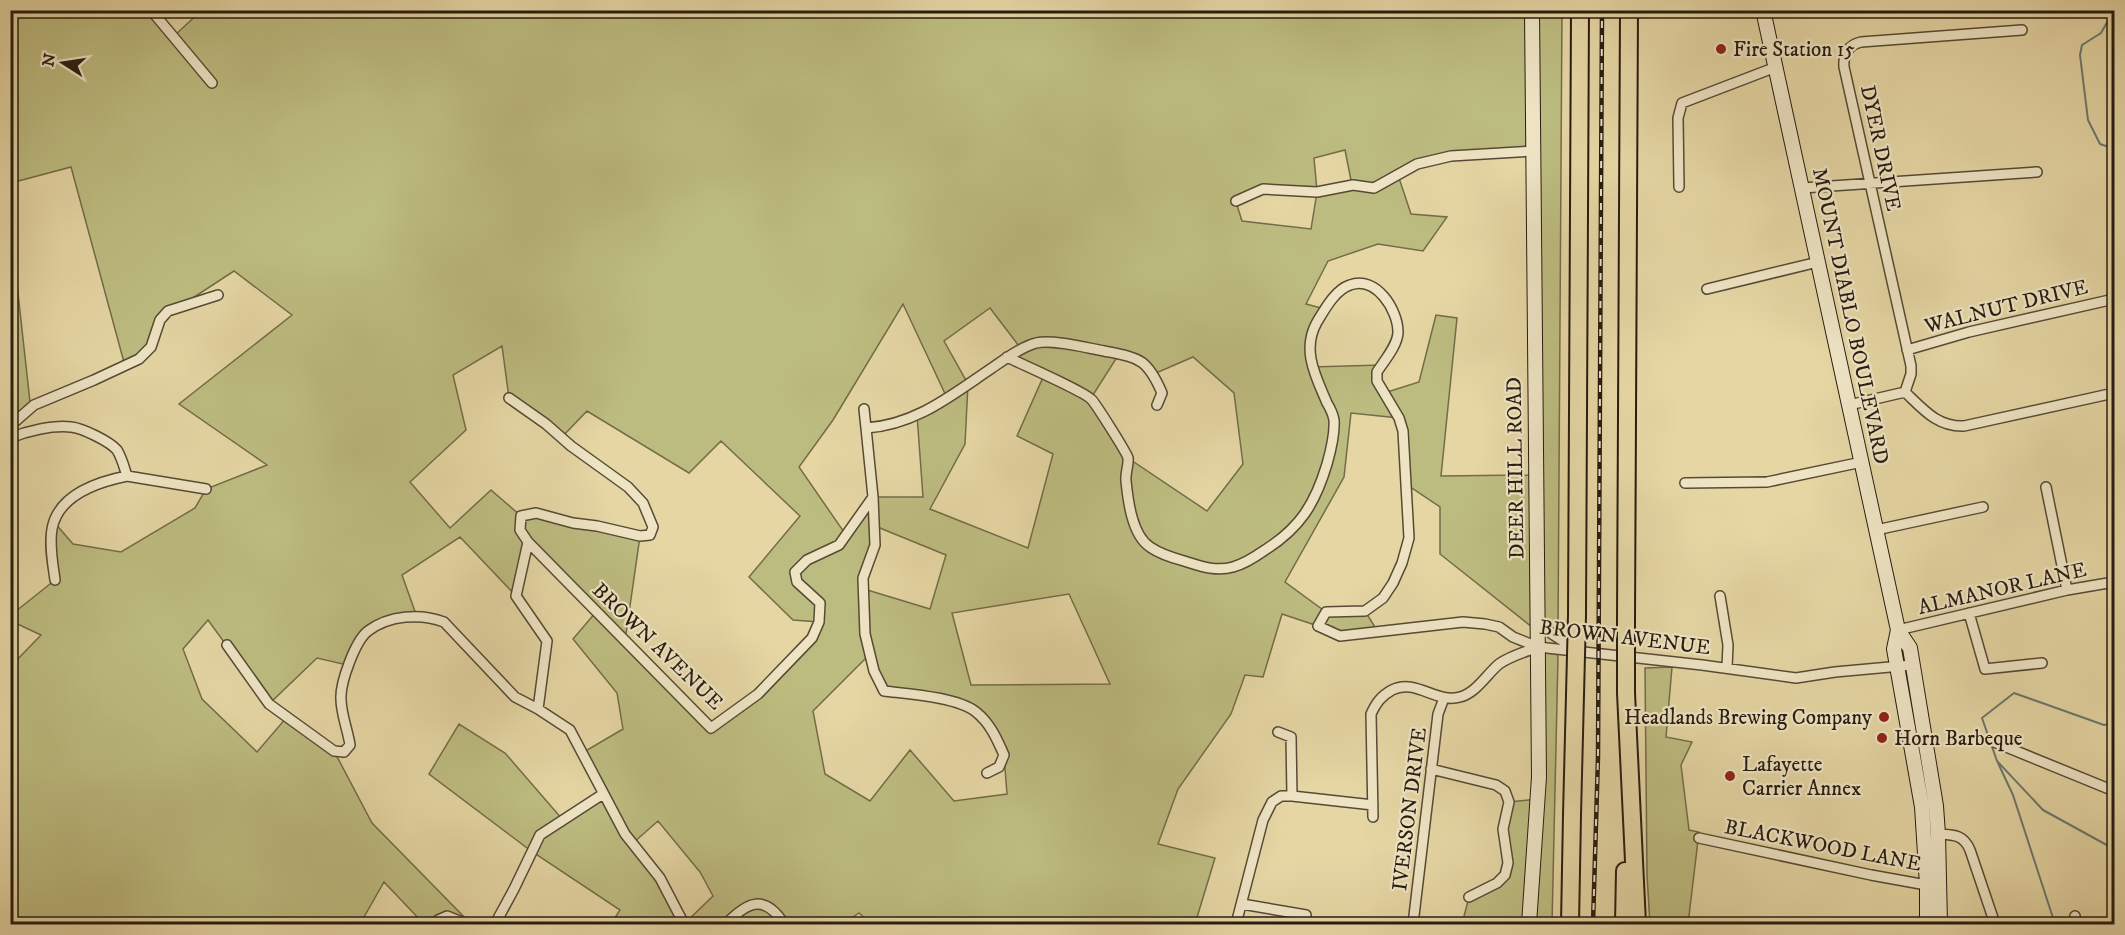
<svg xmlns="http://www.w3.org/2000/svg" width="2125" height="935" viewBox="0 0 2125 935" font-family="'IM FELL DW Pica',serif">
  <rect width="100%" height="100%" fill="#e5d6a4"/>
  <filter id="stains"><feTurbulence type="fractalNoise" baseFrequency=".00333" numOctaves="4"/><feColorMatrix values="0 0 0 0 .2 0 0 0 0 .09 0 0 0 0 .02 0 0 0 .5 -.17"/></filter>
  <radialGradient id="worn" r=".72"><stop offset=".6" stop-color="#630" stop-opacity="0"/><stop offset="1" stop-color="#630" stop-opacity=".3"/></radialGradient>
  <!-- green -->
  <path fill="#bdbc80" stroke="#726c48" stroke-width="1.5" fill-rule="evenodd" d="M110 10 115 15 117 11H151L173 37 202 10 1562 11 1558 630 1552 628 1537 631 1440 554V507L1406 484 1399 418 1351 413 1344 477 1285 582 1326 612 1365 611 1378 632 1340 636 1318 626 1282 614 1263 677 1245 675 1231 714 1178 789 1158 844 1215 858 1195 924H871L859 913 843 924H684L713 896 700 872 658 821 633 843 660 878 684 924H611L620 910 531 851 429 774 459 724 505 753 563 820 602 794 582 753 623 729 617 693 573 639 596 612 528 543 516 596 460 537 402 575 417 617 367 631 347 665 317 658 269 704 208 620 183 649 202 699 257 752 287 717 334 751 372 823 471 924H424L384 882 360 924H11V666L41 635 11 621V615L55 580 54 522 73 544 121 552 195 508 206 489 267 465 179 404 292 315 234 271 182 305 168 312 151 347 125 366 71 167 11 183V11ZM1345 150 1352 185 1317 191 1314 158ZM1533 151 1536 475 1441 476 1457 318 1436 315 1419 382 1384 393 1377 372 1381 365 1311 367 1313 328 1325 309 1306 304 1328 261 1378 244 1423 251 1447 217 1411 214 1398 175 1451 156ZM1263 189 1317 192 1311 229 1242 221 1236 202ZM903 304 947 398 917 415 923 497H873L846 535 799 467 833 420ZM990 308 1022 350 1007 357 1044 375 1017 436 1053 454 1028 548 930 509 965 444 968 384 944 341ZM502 346 509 398 561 438 587 411 689 473 721 441 800 516 749 577 793 620 819 622 812 638 758 694 711 727 625 641 640 536 536 513 521 516 491 490 450 528 410 482 466 430 453 375ZM1119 354 1154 374 1193 357 1234 393 1243 464 1207 511 1128 458 1091 398ZM875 526 946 555 930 609 864 589 875 545ZM1069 594 1110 684 971 685 952 613ZM869 655 884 691 956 704 989 724 1004 755 1007 794 954 801 910 750 870 801 825 774 813 711Z
    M10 221 30 402 11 421H10Z
    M1538 647 1551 648 1558 656 1552 924H1462L1469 897 1505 875 1509 802 1537 799Z
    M1672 667 1666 737 1692 742 1681 765 1689 830 1699 832 1688 924H1650L1647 875 1645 668Z"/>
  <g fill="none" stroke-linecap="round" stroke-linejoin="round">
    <!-- stream -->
    <path stroke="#6b796f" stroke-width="2" d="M2114 10 2101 33 2082 45 2080 55 2088 120 2100 144 2109 147 2114 146
      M2114 723 2104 725 2014 693 1982 718 1997 761 2043 810 2114 849
      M1998 763 2013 795 2055 924"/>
    <defs>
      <path id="street" d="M151 10 212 83
        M1679 187 1678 118 1682 103 1776 67
        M1802 188 2037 172
        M1236 201 1263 189 1317 192 1353 185 1374 188 1417 164 1451 156 1533 151
        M1707 289 1818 262
        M1907 350 1969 332 2114 299
        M1007 357C1021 364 1086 392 1092 400 1097 406 1127 453 1128 458 1129 465 1125 473 1126 481 1128 501 1132 535 1150 547 1160 554 1173 558 1184 561 1200 566 1216 572 1233 567 1244 564 1255 557 1265 550 1300 528 1315 504 1327 464 1331 450 1335 435 1334 420 1333 414 1330 408 1327 403 1316 377 1301 350 1317 322 1325 309 1335 290 1350 285 1376 275 1398 310 1398 332 1398 345 1384 361 1377 372V381L1399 418 1403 431 1409 538 1402 563 1393 583 1383 598 1365 611 1326 612 1318 626 1340 636 1463 622 1485 624 1499 627 1513 637 1538 647 1702 665 1796 678 1835 672 1912 665
        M1905 392 1911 374V366L1844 67C1843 54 1848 45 1861 42L2022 30
        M509 398 546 424 571 446 628 487 643 503 653 527 650 535 640 536 597 526 573 523 536 513 521 516 520 530 528 542 711 728 758 694 812 638 819 622 820 603 797 582 795 572 807 560 839 545 873 497
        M1849 405 1905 392C1923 409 1937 427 1964 426L2114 393
        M864 409 866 428
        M10 426 34 405 94 380 139 359 151 347 160 320 168 311 218 295
        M10 438C27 431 52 425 71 427 82 428 109 441 117 450 122 458 124 467 127 476
        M1685 483 1767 482 1862 462
        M2046 487 2067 590
        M1876 530 1983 507
        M528 542 516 596 547 641 538 709
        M55 580C53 565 49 545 52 529 58 495 97 482 127 476L206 489
        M1720 596 1728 645 1727 668
        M1969 613 1985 669 2042 663
        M1537 619 1552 634 1575 649
        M1898 630 2067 590 2114 582
        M227 645 269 704 334 751 344 752 350 745C348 731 341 714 341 699 340 683 355 641 368 631 389 615 421 613 444 622L515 697 538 709 570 730 625 834 660 878 684 924
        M1278 732 1291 737 1292 796
        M1994 742 2114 791
        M1431 769 1496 785 1505 791 1509 802 1503 829 1508 863 1505 875 1497 883 1469 897
        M987 773 999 767 1004 755C997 739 990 723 976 712 957 697 908 694 884 691L874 671 865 634 863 578 875 545 873 497 866 428C916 425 953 394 992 368 1005 359 1021 347 1036 343 1053 339 1087 348 1104 351 1139 358 1147 358 1162 393L1157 405
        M1373 817 1371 714C1376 703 1381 696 1392 690 1416 678 1436 704 1460 697 1476 693 1487 674 1499 664 1510 656 1525 652 1538 647
        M1935 834C1951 835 1963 833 1970 850L1995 924
        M1699 838 1871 875 1932 886
        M1242 904 1306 915
        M2075 916 2076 924
        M436 924 438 920 447 916 467 924
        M495 924 514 889 540 835 603 794
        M726 924C748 901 765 894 784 924
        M1236 924 1263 820 1272 802 1281 796H1292L1373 805
        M1413 924 1438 714 1444 698"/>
      <path id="secondary" d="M1763 10 1898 630 1910 648 1936 806 1938 834 1940 924
        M1898 630 1894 649 1922 807 1927 885V924
        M1529 924 1539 777 1532 10"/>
      <path id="highway" d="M1577 615 1580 10
        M1626 619 1629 10
        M1626 693 1637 924
        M1570 924 1572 815
        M1624 924 1625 871"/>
    </defs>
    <!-- street casing -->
    <use href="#street" stroke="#564a35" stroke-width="12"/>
    <!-- secondary casing -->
    <use href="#secondary" stroke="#271c10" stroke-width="16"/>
    <!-- highway casing -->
    <use href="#highway" stroke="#271c10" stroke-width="20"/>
    <!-- street -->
    <use href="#street" stroke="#eee4c4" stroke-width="9"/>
    <!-- secondary -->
    <use href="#secondary" stroke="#eee4c4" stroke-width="14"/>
    <!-- highway -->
    <use href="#highway" stroke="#e5d6a4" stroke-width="16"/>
    <defs>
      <path id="rail" d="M1593 924 1598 757 1602 10"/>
    </defs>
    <!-- rail casing -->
    <use href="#rail" stroke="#271c10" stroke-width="4.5"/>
    <!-- rail -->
    <use href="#rail" stroke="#eee4c4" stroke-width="2" stroke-dasharray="7" stroke-linecap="butt"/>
    <defs>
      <path id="highway-bridge" d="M1626 693V619
        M1572 815 1577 615"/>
    </defs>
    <!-- highway-bridge casing -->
    <use href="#highway-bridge" stroke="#271c10" stroke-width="20" stroke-linecap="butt"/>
    <!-- highway-bridge -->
    <use href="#highway-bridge" stroke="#e5d6a4" stroke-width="16"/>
  </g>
  <!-- markers -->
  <g fill="#8f2418" stroke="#eee4c4" stroke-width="2">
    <circle cx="1721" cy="49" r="6"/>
    <circle cx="1884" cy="717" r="6"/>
    <circle cx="1882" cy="738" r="6"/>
    <circle cx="1730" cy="776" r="6"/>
  </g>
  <g text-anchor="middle" stroke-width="4.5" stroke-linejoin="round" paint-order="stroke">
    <!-- poi labels -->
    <g font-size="21" fill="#271c10" stroke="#eee4c4" text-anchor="start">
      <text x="1733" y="56">Fire Station 15</text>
      <text x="1872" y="724" text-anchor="end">Headlands Brewing Company</text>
      <text x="1894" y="745">Horn Barbeque</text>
      <text x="1742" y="771">Lafayette<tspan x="1742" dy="24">Carrier Annex</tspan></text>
    </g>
    <!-- street labels -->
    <g font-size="21" fill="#271c10" stroke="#eee4c4">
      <text transform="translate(1881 148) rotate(78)" y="7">DYER DRIVE</text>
      <text transform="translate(2006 306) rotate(-14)" y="7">WALNUT DRIVE</text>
      <text transform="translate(1851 316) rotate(78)" y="7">MOUNT DIABLO BOULEVARD</text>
      <text transform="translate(1515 468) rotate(-91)" y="7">DEER HILL ROAD</text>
      <text transform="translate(2002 588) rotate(-13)" y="7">ALMANOR LANE</text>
      <text transform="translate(1625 637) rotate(7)" y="7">BROWN AVENUE</text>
      <text transform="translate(658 646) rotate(44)" y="7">BROWN AVENUE</text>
      <text transform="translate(1409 809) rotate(-83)" y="7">IVERSON DRIVE</text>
      <text transform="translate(1823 845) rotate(11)" y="7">BLACKWOOD LANE</text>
    </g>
  </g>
  <!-- margin -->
  <rect width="2125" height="935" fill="none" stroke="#e5d6a4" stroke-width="36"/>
  <rect x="12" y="12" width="2101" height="911" fill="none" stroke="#271c10" stroke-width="3"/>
  <rect x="18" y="18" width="2089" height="899" fill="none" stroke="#271c10" stroke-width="1.5"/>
  <!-- north arrow -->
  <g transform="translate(63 63) rotate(282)" stroke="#eee4c4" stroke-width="4.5" paint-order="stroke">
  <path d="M0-4.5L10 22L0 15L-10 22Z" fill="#271c10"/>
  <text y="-9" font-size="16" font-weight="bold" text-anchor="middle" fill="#271c10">N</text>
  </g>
  <rect width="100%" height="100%" filter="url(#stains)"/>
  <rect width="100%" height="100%" fill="url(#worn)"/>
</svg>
